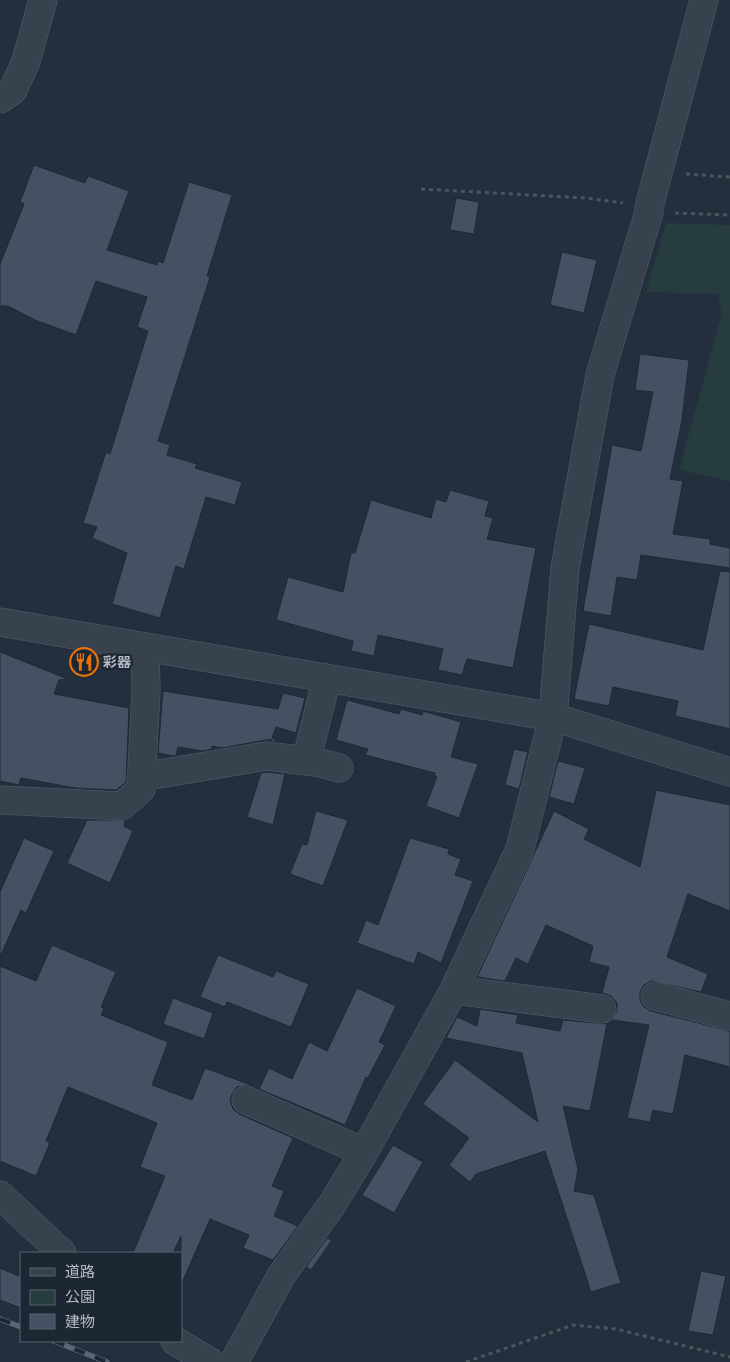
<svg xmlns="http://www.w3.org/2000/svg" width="730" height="1362" viewBox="0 0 730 1362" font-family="'PT Sans','Noto Sans JP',sans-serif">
  <rect width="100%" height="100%" fill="#242f3e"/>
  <!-- green -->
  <path fill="#263c3f" d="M666 223 730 225V481L679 470 722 313 718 294 646 292Z"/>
  <!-- building -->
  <path fill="#455162" stroke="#1f2835" d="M34 165 85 183 88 176 129 191 107 250 157 265 158 261 163 263 189 182 232 195 207 276 210 277 158 441 170 445 167 455 197 464 195 468 242 482 235 505 206 497 184 569 176 566 160 618 112 604 127 553 92 538 97 527 83 523 106 452 110 454 148 331 137 327 147 297 96 281 76 335 35 320 8 306H0V264L24 204 20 202Z
    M456 198 479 202 474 234 450 230Z
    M562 252 597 260 584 313 550 305Z
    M640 354 689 360 682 420 670 479 683 481 673 534 710 539V544L730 548V568L641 555 637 580 617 577 611 616 583 611 612 445 641 451 653 392 635 390Z
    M450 490 489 501 485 516 493 518 487 539 536 548 513 668 467 659 462 675 438 670 443 649 378 635 374 656 351 651 353 641 276 620 288 577 343 592 351 553H355L371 500 431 518 436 499 446 502Z
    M720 571 730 572V729L675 716 678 701 613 687 609 706 574 699 589 624 703 650Z
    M0 652 68 679 59 680 54 694 129 708 126 782 116 790 75 788 21 778 19 785 0 781Z
    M163 691 278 709 283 693 305 698 296 733 276 727 272 738 278 742 271 741V739L222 748 212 746V749L203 751 178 747 176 755 173 756 158 753Z
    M347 700 399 714 401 709 422 715 423 711 461 722 451 757 478 764 459 818 426 806 437 776H434L435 773 365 755 368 749 336 740Z
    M514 749 528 752 519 789 505 785Z
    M558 761 585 768 574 804 549 797Z
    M266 772 285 774 273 825 247 817 261 773Z
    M656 790 730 805V911L688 894 667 957 708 974 701 992 651 981 644 985 640 992V1001L644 1007 651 1011 730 1031V1067L685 1055 673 1114 653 1110 650 1122 627 1118 649 1025 612 1020 617 1011V1003L611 996 602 993 609 967 589 962 593 946 546 925 528 964 516 958 505 981 477 977 554 811 589 829 584 839 640 867Z
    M316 811 348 820 323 886 290 874 302 844 307 845Z
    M87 820H125L124 826 133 831 110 883 67 863Z
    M24 838 54 851 26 913 21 910 0 957V892Z
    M410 838 449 849 448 854 461 859 455 875 473 881 441 963 418 952 414 964 357 943 366 920 378 925Z
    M52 945 116 972 101 1007 104 1008 101 1015 168 1042 152 1085 192 1100 205 1068 251 1085 237 1087 232 1094 230 1101 233 1109 239 1114 293 1138 272 1186 284 1191 274 1216 298 1226 273 1260 243 1248 249 1235 210 1219 181 1285V1236L173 1253H133L165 1176 140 1167 157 1123 68 1087 46 1141 50 1143 36 1176 0 1161V966L36 981Z
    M218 955 273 977 276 971 309 984 291 1027 227 1002 225 1007 200 997Z
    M357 988 396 1006 379 1042 385 1045 368 1078 366 1077 345 1125 259 1089 269 1068 292 1079 309 1042 327 1051Z
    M173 998 213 1013 204 1039 163 1024Z
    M480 1009 518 1015 516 1023 560 1031 563 1020 607 1024 590 1111 563 1106 578 1169 574 1191 594 1195 621 1283 591 1292 545 1151 476 1174 470 1182 449 1165 469 1138 423 1104 455 1060 538 1122 522 1053 446 1038 457 1017 477 1026Z
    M393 1145 423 1162 394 1213 362 1195Z
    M327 1238 332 1240 311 1270 306 1267Z
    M0 1268 21 1277V1308L0 1300Z
    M701 1271 726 1276 713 1335 688 1331Z"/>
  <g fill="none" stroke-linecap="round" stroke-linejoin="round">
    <defs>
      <path id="minor" d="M0 99 13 90 26 61 43 0
        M0 622 553 717 730 772
        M306 761 327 678
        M141 777 266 756 316 762 339 768
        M0 800 122 806 141 789 146 690 145 647
        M454 990 602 1009
        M655 996 730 1016
        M246 1100 364 1152
        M0 1195 62 1253
        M175 1341 210 1362
        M234 1362 281 1276 331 1206 364 1152 454 990 520 849 553 717 565 568 600 375 649 212V207L704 0"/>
    </defs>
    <!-- minor casing -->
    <use href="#minor" stroke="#565f6c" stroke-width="29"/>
    <!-- path -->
    <path stroke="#44595c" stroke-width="3" stroke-dasharray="4 4" stroke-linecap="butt" d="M686 174 730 177
      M421 189 586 198 623 203
      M675 213 730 215
      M466 1362 573 1325 616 1329 730 1357"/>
    <!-- minor -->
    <use href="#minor" stroke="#38414e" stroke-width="28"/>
    <defs>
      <path id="rail" d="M0 1319 21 1327
        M54 1341 107 1362"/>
    </defs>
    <!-- rail casing -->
    <use href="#rail" stroke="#5a6575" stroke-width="5.5"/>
    <!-- rail -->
    <use href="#rail" stroke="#1d2633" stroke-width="4" stroke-dasharray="11" stroke-linecap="butt"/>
  </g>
  <!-- icons -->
  <defs>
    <symbol id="restaurant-ring" viewBox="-11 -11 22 22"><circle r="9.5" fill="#1d2633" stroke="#e8710a" stroke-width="1.5"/><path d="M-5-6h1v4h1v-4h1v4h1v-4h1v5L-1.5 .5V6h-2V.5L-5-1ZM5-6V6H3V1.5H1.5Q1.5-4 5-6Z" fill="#e8710a"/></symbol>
  </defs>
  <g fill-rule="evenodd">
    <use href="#restaurant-ring" x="68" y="646" width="32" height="32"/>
  </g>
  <g text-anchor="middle" stroke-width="4.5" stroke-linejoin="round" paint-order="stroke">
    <!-- poi labels -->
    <g font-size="14" font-weight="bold" fill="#b4bcc9" stroke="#1d2633" text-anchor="start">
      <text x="103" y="667">彩器</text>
    </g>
  </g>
  <!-- legend -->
  <rect x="20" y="1252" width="162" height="90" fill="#1d2633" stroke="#59626f"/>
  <rect x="30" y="1268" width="25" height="8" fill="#38414e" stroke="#59626f"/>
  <text x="65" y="1277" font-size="15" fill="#b4bcc9">道路</text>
  <rect x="30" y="1290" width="25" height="15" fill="#263c3f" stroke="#59626f"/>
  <text x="65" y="1302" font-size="15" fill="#b4bcc9">公園</text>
  <rect x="30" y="1314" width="25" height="15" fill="#455162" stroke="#59626f"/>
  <text x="65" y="1327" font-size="15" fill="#b4bcc9">建物</text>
</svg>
